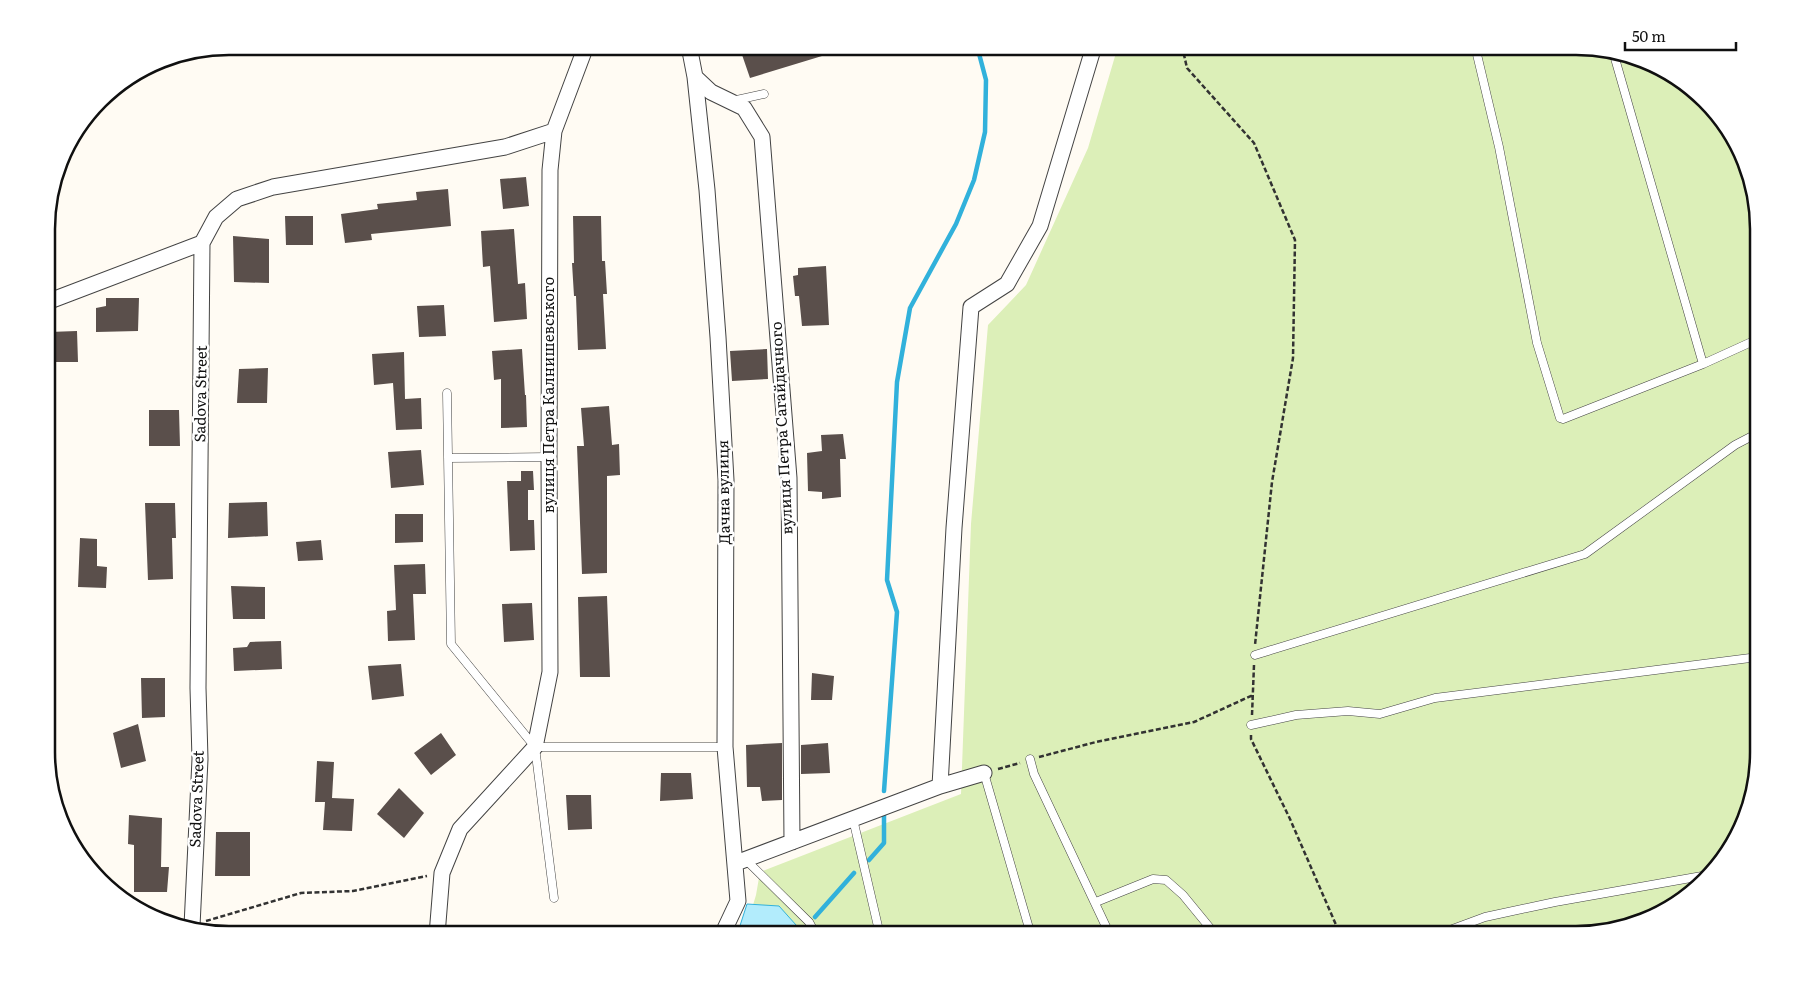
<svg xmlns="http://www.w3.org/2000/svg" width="1805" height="981" viewBox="0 0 1805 981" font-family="Literata,serif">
  <rect width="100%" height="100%" fill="#fffbf3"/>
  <!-- green -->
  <path fill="#dcefb8" d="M1118 46H1576L1657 65 1728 127 1757 206 1759 752 1740 833 1677 904 1587 934 744 935 756 895 760 872 961 794 971 524 988 325 1026 285 1088 148Z"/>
  <!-- water -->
  <path fill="#b2ecfc" stroke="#31b1db" d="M747 904 779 906 805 935H737Z"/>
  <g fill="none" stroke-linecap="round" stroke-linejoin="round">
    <!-- stream -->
    <path stroke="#31b1db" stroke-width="4.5" d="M884 791 897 612 887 580 897 382 910 308 956 224 974 180 985 132 986 80 977 46
      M869 860 884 843V812
      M815 917 854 873
      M799 935 804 928"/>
  </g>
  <!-- building -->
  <path fill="#5a4f4b" d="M739 46H845V49L750 78Z
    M526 177 529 206 503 209 500 179Z
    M448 189 451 226 371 234 372 240 345 243 341 214 378 209 377 204 417 200 416 192Z
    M285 216H313V245H286Z
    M573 216H601L602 261H605L607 294H603L606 349 578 350 576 296H574L572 263H574Z
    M514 229 518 284 525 283 527 319 494 322 490 266 483 267 481 231Z
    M233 236 269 239V283L234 282Z
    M826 266 829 325 802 326 799 296H795L793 276 798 275V268Z
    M106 298H139L138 331 96 332V308L106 306Z
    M444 305 446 336 419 337 417 306Z
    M77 331 78 362H51L49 332Z
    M522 349 525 395H526L527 427 501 428V379L494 380 492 351Z
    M767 349 768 379 732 381 730 351Z
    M404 352 405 399 421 398 422 429 396 430 393 383 374 385 372 354Z
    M268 368 267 403H237L239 369Z
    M609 406 612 445 619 444 620 475 607 476V573L582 574 577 446H584L581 408Z
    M149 410H179L180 446H149Z
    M843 434 846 459H840L841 497 822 499V492L808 491 807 453 822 451 821 435Z
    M421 450 424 485 391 488 388 452Z
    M521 471H533L534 490H528V520H534L535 550 510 551 507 481H521Z
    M267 502 268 536 228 538 229 503Z
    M145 503H175L176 538H172L173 579 148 580Z
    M395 514H423V542L395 543Z
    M80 538 97 539V566L107 567 106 588 78 587Z
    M321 540 323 560 298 561 296 542Z
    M425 564 426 594H413L415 640 388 641 387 611 396 610 394 565Z
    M231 586 265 587V619H233Z
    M607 596 610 677H580L578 597Z
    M532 603 534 640 504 642 502 604Z
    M281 641 282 669 234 671 233 648 247 647 250 642Z
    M401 664 404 696 372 700 368 666Z
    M812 673 834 676 832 700H811Z
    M141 678H165V717L142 718Z
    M138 724 146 761 121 768 113 733Z
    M441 733 456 755 431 775 414 753Z
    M782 743V800L762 801 760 787H747L746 745Z
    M828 743 830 773 801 774V745Z
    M317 761 334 762 332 798 354 799 352 831 323 830 325 802H315Z
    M661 773H691L693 799 660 801Z
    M399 788 424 813 404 838 377 814Z
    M566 795H591L592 829 568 830Z
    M129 815 162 818 161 867H169L167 892H134V845L128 844Z
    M216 832H250V876H215Z"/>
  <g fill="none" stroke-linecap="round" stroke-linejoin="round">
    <defs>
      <path id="service" d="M1475 46 1499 147 1537 343 1560 418 1563 419 1703 364 1758 339
        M1614 55 1703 364
        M732 101 764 94
        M447 393 451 644 535 747
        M448 458 549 457
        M1255 655 1585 554 1735 445 1758 433
        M1251 725 1296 715 1348 711 1380 714 1435 698 1758 657
        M535 747H725
        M535 747 554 898
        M1030 759 1034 774 1110 935
        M984 773 1031 935
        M853 819 880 935
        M745 859 809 922 816 935
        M1096 902 1153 879 1166 880 1183 895 1215 934
        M1439 934 1485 917 1555 902 1702 876"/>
      <path id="minor" d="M689 46 695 77 707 190 718 337 726 480 725 747 738 901 722 935
        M695 77 711 92 744 108 762 137 789 478 792 842
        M47 302 202 243
        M940 786 954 528 971 307 1007 284 1040 226 1094 46
        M736 863 940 786 984 773
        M192 926 200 759 198 688 202 243 216 217 237 199 273 187 505 147 554 131
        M437 935 442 873 460 829 535 747 550 672 549 457 550 170 554 131 586 46"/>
    </defs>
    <!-- service casing -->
    <use href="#service" stroke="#434343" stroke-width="9"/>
    <!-- minor casing -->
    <use href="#minor" stroke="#434343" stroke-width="17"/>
    <!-- path -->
    <path stroke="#323232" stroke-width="2.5" stroke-dasharray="5 2.5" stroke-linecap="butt" d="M1182 46 1187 68 1254 143 1295 240 1293 358 1272 482 1255 645
      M1252 715 1254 665
      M1251 735V739L1290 819 1340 934
      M1039 757 1096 742 1194 722 1253 695
      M998 769 1020 763
      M206 921 301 893 353 891 427 876"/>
    <!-- service -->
    <use href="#service" stroke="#fff" stroke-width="8"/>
    <!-- minor -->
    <use href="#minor" stroke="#fff" stroke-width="15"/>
  </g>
  <g text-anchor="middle" stroke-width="5" stroke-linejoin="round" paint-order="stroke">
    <!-- street labels -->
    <g font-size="15" fill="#101010" stroke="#fff">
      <text transform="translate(201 394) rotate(-89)" y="5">Sadova Street</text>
      <text transform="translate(549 395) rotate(-90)" y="5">вулиця Петра Калнишевського</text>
      <text transform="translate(782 428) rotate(-93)" y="5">вулиця Петра Сагайдачного</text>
      <text transform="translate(724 492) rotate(-91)" y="5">Дачна вулиця</text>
      <text transform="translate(197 799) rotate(-88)" y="5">Sadova Street</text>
    </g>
  </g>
  <!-- crop -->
  <path d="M0 0H1805V981H0ZM229 55H1576A174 174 0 0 1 1750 229V752A174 174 0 0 1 1576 926H229A174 174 0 0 1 55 752V229A174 174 0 0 1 229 55Z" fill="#fff" fill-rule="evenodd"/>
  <path fill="none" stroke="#101010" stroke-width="2.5" d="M229 55H1576A174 174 0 0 1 1750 229V752A174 174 0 0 1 1576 926H229A174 174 0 0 1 55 752V229A174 174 0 0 1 229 55Z"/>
  <!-- scale -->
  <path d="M1625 42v8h111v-8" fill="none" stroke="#101010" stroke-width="2.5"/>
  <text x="1632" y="42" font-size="15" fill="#101010" stroke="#ffffff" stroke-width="4" paint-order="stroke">50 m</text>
</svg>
